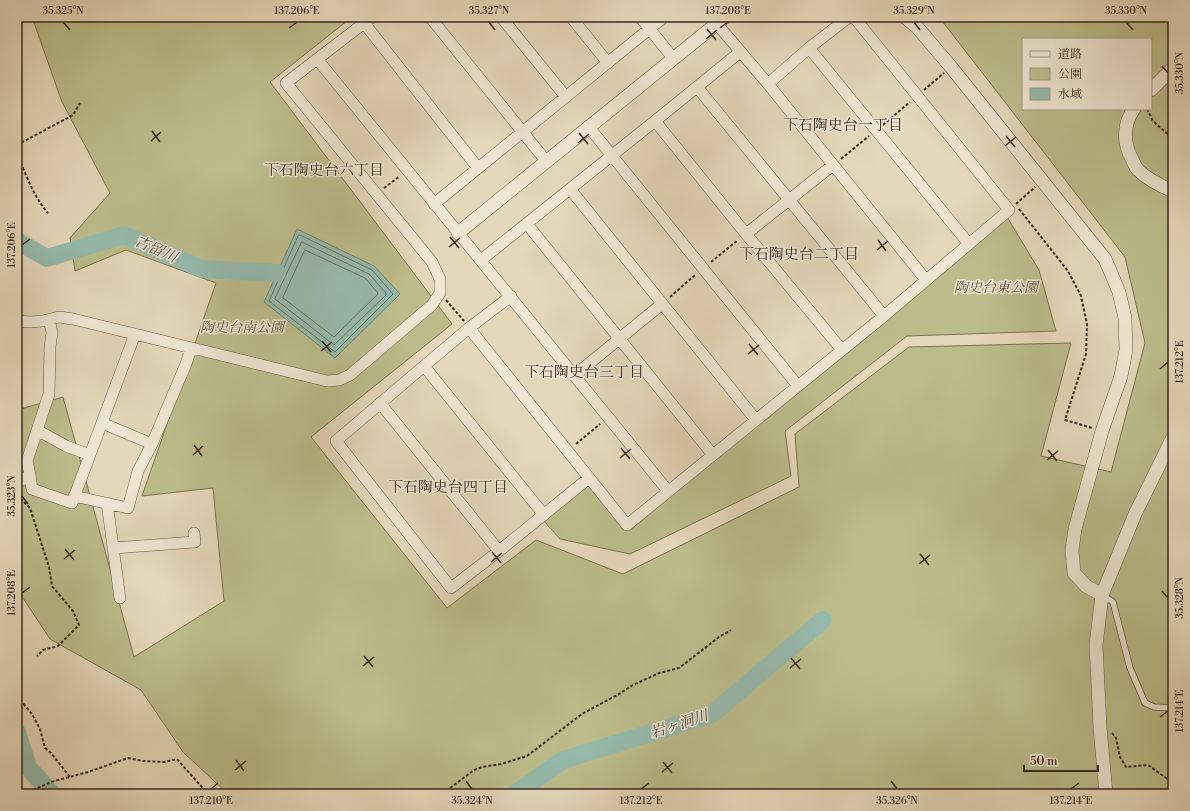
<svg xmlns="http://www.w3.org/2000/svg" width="1190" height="811" viewBox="0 0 1190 811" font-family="'Libre Bodoni','Noto Serif JP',serif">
  <rect width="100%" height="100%" fill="#e5d7ba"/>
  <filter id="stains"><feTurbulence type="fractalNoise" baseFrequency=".005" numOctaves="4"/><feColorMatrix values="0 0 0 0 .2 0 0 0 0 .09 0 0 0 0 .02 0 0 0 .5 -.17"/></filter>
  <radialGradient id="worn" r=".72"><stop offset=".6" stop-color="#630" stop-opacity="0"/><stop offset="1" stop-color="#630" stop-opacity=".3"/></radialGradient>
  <!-- green -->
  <path fill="#bcbc8b" stroke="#7a7256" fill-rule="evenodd" d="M32 17H352L270 82 452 324 311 437 447 608 536 540 623 574 799 487 795 434 909 347 1071 343 1041 456 1111 472 1145 343 1125 257 939 17H1173V794H228L183 752 141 690 50 639 17 589V410L63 397 134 657 224 601 213 488 142 496 216 283 126 250 75 271 70 238 110 193 62 102ZM1023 39H1151V109H1023Z
    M1007 217 1039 270 1056 331 907 336 785 431 791 476 630 554 560 539 543 520 588 484 627 530Z"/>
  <!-- water -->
  <path fill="#96baad" stroke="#718075" d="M297 229 374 266 400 294 335 358 264 302Z"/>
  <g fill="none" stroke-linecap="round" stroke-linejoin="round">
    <!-- shore -->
    <path stroke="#687167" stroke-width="1" d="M300 235 372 270 393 294 335 352 269 301 298 236Z
      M302 242 369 274 386 293V295L334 345 275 299Z
      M305 250 365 278 378 293 377 295 334 337 283 298Z"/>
    <!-- river -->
    <path stroke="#96baad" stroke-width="18" d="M17 241 47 258 124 235 202 269 277 273
      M17 732 28 767 52 794
      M515 794 563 760 712 714 823 620"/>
    <defs>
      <path id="service" d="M1102 595 1113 602 1130 668 1145 703 1154 707 1173 708"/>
      <path id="minor" d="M430 17 546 161
        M501 17 566 97
        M571 17 608 63
        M640 17 673 58
        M364 23 478 168
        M717 24 768 84 926 280
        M809 48 969 244
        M317 59 668 491
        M768 84 809 48 849 17
        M697 87 884 316
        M655 121 746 234 842 350
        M588 126 798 386
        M570 189 756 420
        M434 204 664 17
        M527 224 713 455
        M746 234 833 165
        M481 260 655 121 740 52
        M511 296 469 328 424 366 544 515
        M17 321 30 322 43 321 59 317 73 319 327 381 339 380 350 375 432 305 440 293V279L432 262 286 83 372 17
        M469 328 627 525 884 316 1009 210 854 17
        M424 366 336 441 451 588 499 551 589 478
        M575 375 662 304
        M380 403 499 551
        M102 423 152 444
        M37 430 66 446 90 455
        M30 475 32 489 72 503 135 334
        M17 483 30 475 27 461 49 394 50 347 52 332 49 320
        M74 496 128 508 138 471 152 444 186 364 191 348
        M107 503 120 598
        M113 548 195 542 194 533"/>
      <path id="tertiary" d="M905 17 917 27 951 67 1105 259 1119 292 1125 318 1126 350 1121 376 1102 431 1075 529 1072 550 1074 573 1086 586 1102 595
        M1151 90 1173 68
        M1134 109C1123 124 1123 143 1132 159 1134 163 1135 167 1138 170 1148 180 1161 186 1173 191
        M458 233 725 17
        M1106 794 1100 727 1096 645 1102 595 1135 514 1173 437"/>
    </defs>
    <!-- service casing -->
    <use href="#service" stroke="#645447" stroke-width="7"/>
    <!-- minor casing -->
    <use href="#minor" stroke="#645447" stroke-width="12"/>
    <!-- tertiary casing -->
    <use href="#tertiary" stroke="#645447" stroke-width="14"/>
    <!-- path -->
    <path stroke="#392821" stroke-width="2" stroke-dasharray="3 2" stroke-linecap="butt" d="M924 90 944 73
      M1147 109 1153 121 1173 139
      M883 125 910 102
      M17 145 73 115 80 103
      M17 154C26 174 33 196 48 213
      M841 159 869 136
      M384 188 400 176
      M1016 204 1035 187
      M1019 209 1068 271 1081 296 1087 324 1086 354 1065 420 1092 428
      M711 262 738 240
      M670 297 695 275
      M446 300 464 321
      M576 444 600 424
      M17 495 30 508 49 567 52 586 73 611 79 625 58 646 43 650 37 656
      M17 696 32 714 40 729 45 748 51 753 70 777
      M1112 733 1116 738 1120 757 1126 767 1148 765 1173 783
      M24 794 51 782 88 772 128 758 143 761 164 762 177 759 208 794
      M442 794 474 770 482 767 501 764 527 756 582 714 619 694 633 685 659 673 679 668 719 637 731 630"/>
    <!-- service -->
    <use href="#service" stroke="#eee5d2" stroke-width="5.5"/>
    <!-- minor -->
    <use href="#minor" stroke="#eee5d2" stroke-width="11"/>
    <!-- tertiary -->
    <use href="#tertiary" stroke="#eee5d2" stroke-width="13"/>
  </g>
  <!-- ticks -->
  <path fill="none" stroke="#392821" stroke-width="1.5" d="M63 22 70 30M489 22 495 30M914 22 920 30M1126 22 1133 30M289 28 297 22M720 28 728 22M707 29 716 40M706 39 717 30M1162 66 1168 73M152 131 160 142M579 133 588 144M1006 136 1015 147M151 141 161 132M578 143 589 134M1005 146 1016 137M450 237 459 248M878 240 886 251M22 245 30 239M449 247 460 238M877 250 888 241M322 341 331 352M749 344 758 355M321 351 332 342M748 354 759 345M1160 369 1168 362M194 445 202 456M621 448 630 459M1048 450 1057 461M193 455 203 446M620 458 631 449M1047 460 1058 451M22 496 28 504M65 549 74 560M492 552 501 563M920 554 929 565M64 559 75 550M491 562 502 553M919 564 930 555M1162 591 1168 598M22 593 30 587M364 656 373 667M791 658 800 669M363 666 374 657M790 668 801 659M1160 717 1168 711M236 760 244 771M663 762 672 773M235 770 246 761M662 772 673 763M466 781 472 789M891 781 897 789M211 789 218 783M641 789 649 783M1071 789 1079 783"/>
  <g text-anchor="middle" stroke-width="3" stroke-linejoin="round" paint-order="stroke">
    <!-- park labels -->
    <g font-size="14" font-style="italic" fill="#5a4d3c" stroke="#eee5d2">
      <text x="996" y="292">陶史台東公園</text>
      <text x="242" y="332">陶史台南公園</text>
    </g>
    <!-- neighbourhood labels -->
    <g font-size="15" fill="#392821" stroke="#eee5d2">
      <text x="843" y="130">下石陶史台一丁目</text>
      <text x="324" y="175">下石陶史台六丁目</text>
      <text x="799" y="259">下石陶史台二丁目</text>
      <text x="584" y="377">下石陶史台三丁目</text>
      <text x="448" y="492">下石陶史台四丁目</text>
    </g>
    <!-- water labels -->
    <g font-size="15" font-style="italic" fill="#504c44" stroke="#eee5d2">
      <text transform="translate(156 249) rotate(24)" y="5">吉留川</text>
      <text transform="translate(679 724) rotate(-18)" y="5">岩ヶ洞川</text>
    </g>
  </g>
  <!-- margin -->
  <rect width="1190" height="811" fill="none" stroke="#e5d7ba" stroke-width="44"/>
  <!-- legend -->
  <rect x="1022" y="38" width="130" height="72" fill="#eee5d2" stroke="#a6998b"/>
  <rect x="1030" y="51" width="20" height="6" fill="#eee5d2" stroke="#a6998b"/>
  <text x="1058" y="58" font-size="12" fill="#392821">道路</text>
  <rect x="1030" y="68" width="20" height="12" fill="#bcbc8b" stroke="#a6998b"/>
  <text x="1058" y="78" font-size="12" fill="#392821">公園</text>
  <rect x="1030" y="88" width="20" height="12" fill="#96baad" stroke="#a6998b"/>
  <text x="1058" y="98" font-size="12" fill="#392821">水域</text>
  <!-- scale -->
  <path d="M1024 765v6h74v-6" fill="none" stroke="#392821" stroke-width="2"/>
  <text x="1030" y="765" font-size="12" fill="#392821" stroke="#eee5d2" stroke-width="3" paint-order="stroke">50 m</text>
  <rect x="22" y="22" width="1146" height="767" fill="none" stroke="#392821" stroke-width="1.5"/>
  <g font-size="10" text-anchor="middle" fill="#392821">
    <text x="63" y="14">35.325°N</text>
    <text x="297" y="14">137.206°E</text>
    <text x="489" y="14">35.327°N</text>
    <text x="728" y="14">137.208°E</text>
    <text x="914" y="14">35.329°N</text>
    <text x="1126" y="14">35.330°N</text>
    <text transform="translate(1179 73) rotate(-90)" y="4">35.330°N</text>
    <text transform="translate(11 245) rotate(-90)" y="4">137.206°E</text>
    <text transform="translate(1179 362) rotate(-90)" y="4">137.212°E</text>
    <text transform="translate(11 496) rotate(-90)" y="4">35.323°N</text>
    <text transform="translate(11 593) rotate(-90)" y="4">137.208°E</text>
    <text transform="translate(1179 598) rotate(-90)" y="4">35.328°N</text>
    <text transform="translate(1179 711) rotate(-90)" y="4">137.214°E</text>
    <text x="211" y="804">137.210°E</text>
    <text x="472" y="804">35.324°N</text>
    <text x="641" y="804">137.212°E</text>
    <text x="897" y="804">35.326°N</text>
    <text x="1071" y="804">137.214°E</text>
  </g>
  <rect width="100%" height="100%" filter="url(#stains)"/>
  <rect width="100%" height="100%" fill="url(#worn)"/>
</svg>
